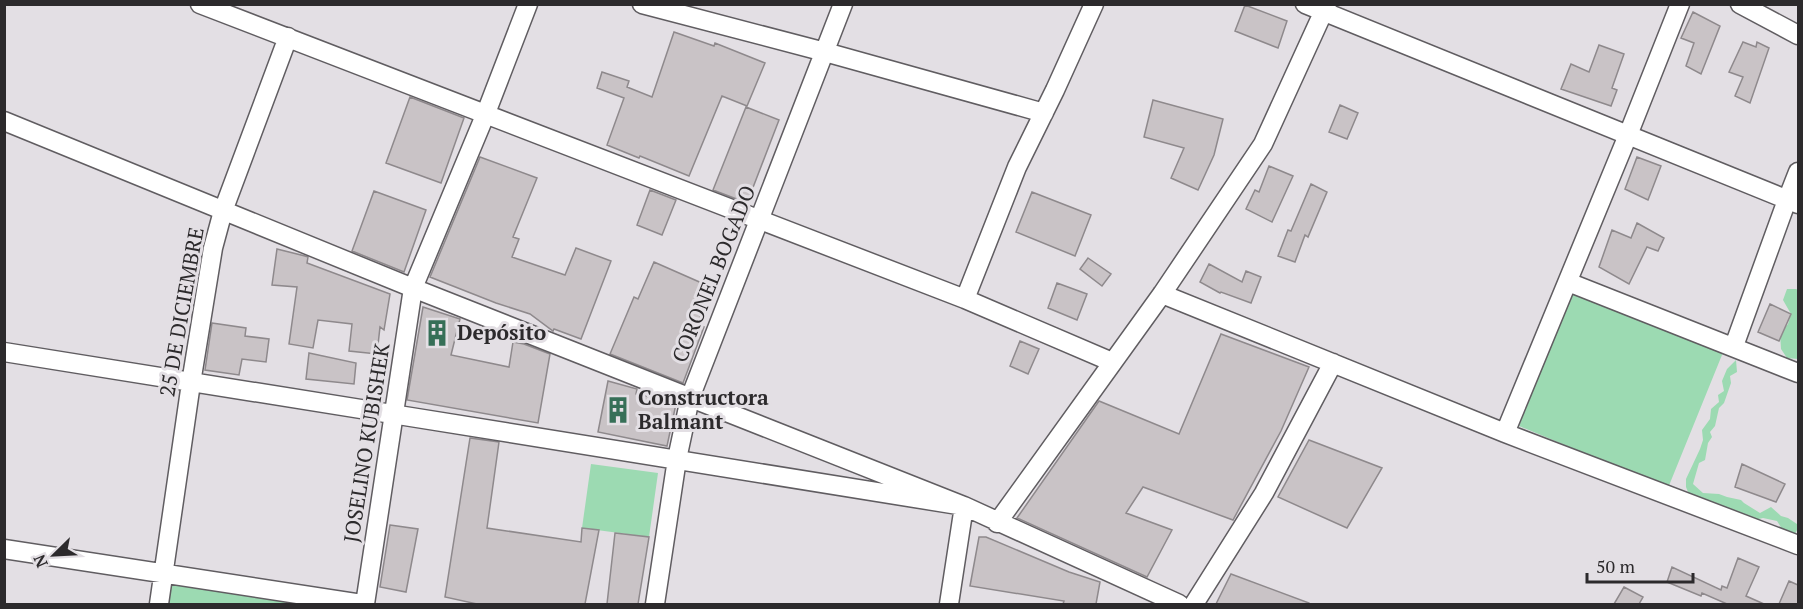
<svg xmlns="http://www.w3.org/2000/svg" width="1803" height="609" viewBox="0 0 1803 609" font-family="'PT Serif',serif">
  <rect width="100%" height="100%" fill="#e3dfe4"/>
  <!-- green -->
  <path fill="#9cdab2" d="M1787 289H1796L1798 290V359L1787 358 1781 349 1780 333 1788 324 1791 314 1783 300Z
    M1572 293 1724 350 1668 488 1519 426Z
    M1736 360 1737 372 1730 376 1731 383 1724 403 1719 408 1715 426 1710 432 1712 437 1708 443 1705 460 1699 463 1693 484 1703 493 1719 494 1727 497 1741 500 1744 503 1760 513 1771 507 1781 516 1788 518 1797 524V530L1794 536 1787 537 1777 521 1763 518 1754 520 1731 509 1693 497 1688 492 1686 487V479L1700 449 1703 440 1702 430 1710 419 1711 409 1719 402 1718 395 1724 391 1722 381 1727 369Z
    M591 464 658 473 649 537 582 528Z
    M165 573 362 604H159Z"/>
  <!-- building -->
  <path fill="#c9c3c6" stroke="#8e898c" stroke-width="1.5" d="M1245 5 1287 21 1278 48 1235 31Z
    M1693 12 1720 26 1701 74 1686 66 1694 43 1681 38Z
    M674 32 714 46 715 43 765 63 747 106 722 96 689 176 640 156 639 158 607 145 624 98 597 88 602 72 629 81 627 87 652 97Z
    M1743 42 1756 47 1757 42 1769 48 1750 103 1735 96 1743 77 1729 72Z
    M1599 45 1624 54 1612 88 1617 90 1611 106 1561 89 1571 64 1589 72Z
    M410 97 464 118 441 183 386 163Z
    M1153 100 1223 119 1214 155 1198 190 1171 178 1184 148 1144 137Z
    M1340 105 1358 113 1347 139 1329 132Z
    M746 107 779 120 747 203 713 190Z
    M480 157 537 178 513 237 519 239 512 257 565 275 576 248 611 261 581 339 554 329 553 331 530 314 496 303 430 277Z
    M1637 157 1661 166 1648 200 1625 189Z
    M1269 166 1293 176 1272 222 1246 209 1255 190 1259 192Z
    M1311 184 1327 192 1308 237 1305 235 1295 262 1278 256 1288 230 1291 231Z
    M650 190 676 200 662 235 637 225Z
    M374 191 426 210 404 272 352 251Z
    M1032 192 1091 215 1075 256 1016 232Z
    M1637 223 1664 238 1658 251 1647 247 1629 284 1599 267 1612 230 1631 238Z
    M277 249 305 256 308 257 307 263 390 294 384 330 380 327 377 354 349 351 352 324 318 320 313 348 289 344 297 287 272 285Z
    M1088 258 1111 274 1102 286 1080 269Z
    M654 262 713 288 697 324 704 327 683 383 610 354 634 297 638 299Z
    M1209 264 1242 282 1246 271 1261 277 1251 303 1221 292 1220 293 1200 282Z
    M1057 283 1087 294 1077 320 1048 308Z
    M1770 304 1791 314 1779 341 1758 332Z
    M423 307 460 319 451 355 509 367 513 342 524 344 550 354 538 423 407 400Z
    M212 323 246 328 245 336 269 339 266 362 242 359 239 375 205 370Z
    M1221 334 1309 367 1281 431 1233 520 1143 487 1126 513 1172 530 1147 577 1017 518 1099 401 1179 434Z
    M1020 341 1039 349 1028 374 1010 366Z
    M309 353 356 363 354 384 306 379Z
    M608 381 637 389 636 394 666 400 676 404 667 446 598 432Z
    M470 438 499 442 487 528 581 542 582 528 599 530 585 604H477L445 597Z
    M1309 440 1382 468 1347 528 1278 497Z
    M1742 464 1785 484 1776 502 1735 487Z
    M390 525 418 529 406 592 380 587Z
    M615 533 649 537 638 604H607Z
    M979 537H986L1069 572 1100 582 1096 604H1063L1064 601 970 586Z
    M1738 558 1759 567 1746 596 1764 604H1727L1702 593 1701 596 1667 582 1672 567 1721 590 1722 586 1727 588Z
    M1231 574 1309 603V604H1216Z
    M1789 581 1798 585V604H1779Z
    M1624 587 1643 597 1639 604H1614Z"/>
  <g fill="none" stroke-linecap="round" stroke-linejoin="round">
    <defs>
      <path id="minor" d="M200 4 965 299 1112 362
        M642 4 825 52 1044 113
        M1305 4 1798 204
        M1740 4 1798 35
        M4 121 413 288 964 506 1179 604
        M1568 282 1798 373
        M1162 294 1505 433 1798 545
        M965 299 1017 167 1055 90 1094 4
        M1734 346 1787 200 1798 172
        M4 352C324 404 644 453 964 506L949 604
        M1505 433 1628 135 1680 4
        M997 523 1162 294 1263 144 1327 4
        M4 549 362 604
        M159 604 191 383 213 248 223 211 288 37
        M365 604 413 288 486 113 528 4
        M655 604 677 459 690 398 843 4
        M1194 604 1264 493 1333 363"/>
    </defs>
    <!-- minor casing -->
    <use href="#minor" stroke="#605d61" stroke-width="21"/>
    <!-- minor -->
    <use href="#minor" stroke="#fff" stroke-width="18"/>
  </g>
  <!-- icons -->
  <defs>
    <symbol id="building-bare" viewBox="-9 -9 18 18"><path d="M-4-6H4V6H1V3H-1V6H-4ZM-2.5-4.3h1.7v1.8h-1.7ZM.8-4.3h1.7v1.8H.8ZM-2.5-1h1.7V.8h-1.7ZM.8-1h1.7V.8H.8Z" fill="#366f57" stroke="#e3dfe4" stroke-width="2.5" paint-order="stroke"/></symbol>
  </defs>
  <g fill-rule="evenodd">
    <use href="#building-bare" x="418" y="314" width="38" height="38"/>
    <use href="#building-bare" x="599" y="391" width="38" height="38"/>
  </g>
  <g text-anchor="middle" stroke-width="6" stroke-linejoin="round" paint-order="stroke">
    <!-- street labels -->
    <g font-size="21" fill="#2c2a2c" stroke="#e3dfe4">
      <text transform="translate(714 274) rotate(-68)" y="7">CORONEL BOGADO</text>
      <text transform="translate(182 312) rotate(-80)" y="7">25 DE DICIEMBRE</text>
      <text transform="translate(367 443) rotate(-81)" y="7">JOSELINO KUBISHEK</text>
    </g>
    <!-- poi labels -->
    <g font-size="21" font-weight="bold" fill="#2c2a2c" stroke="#e3dfe4" text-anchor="start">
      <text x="457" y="340">Depósito</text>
      <text x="638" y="405">Constructora<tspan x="638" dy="24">Balmant</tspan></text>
    </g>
  </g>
  <!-- border -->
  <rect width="1803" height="609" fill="none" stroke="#2c2a2c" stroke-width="12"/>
  <!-- north arrow -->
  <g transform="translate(54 555) rotate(246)" stroke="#e3dfe4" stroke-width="4.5" paint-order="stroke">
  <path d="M0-4.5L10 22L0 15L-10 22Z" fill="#2c2a2c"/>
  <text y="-9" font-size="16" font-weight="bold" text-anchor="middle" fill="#2c2a2c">N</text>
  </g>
  <!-- scale -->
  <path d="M1587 573v9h106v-9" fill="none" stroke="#2c2a2c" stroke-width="3"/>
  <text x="1596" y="573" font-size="18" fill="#2c2a2c" stroke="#e3dfe4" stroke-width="4.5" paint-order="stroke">50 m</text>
</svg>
